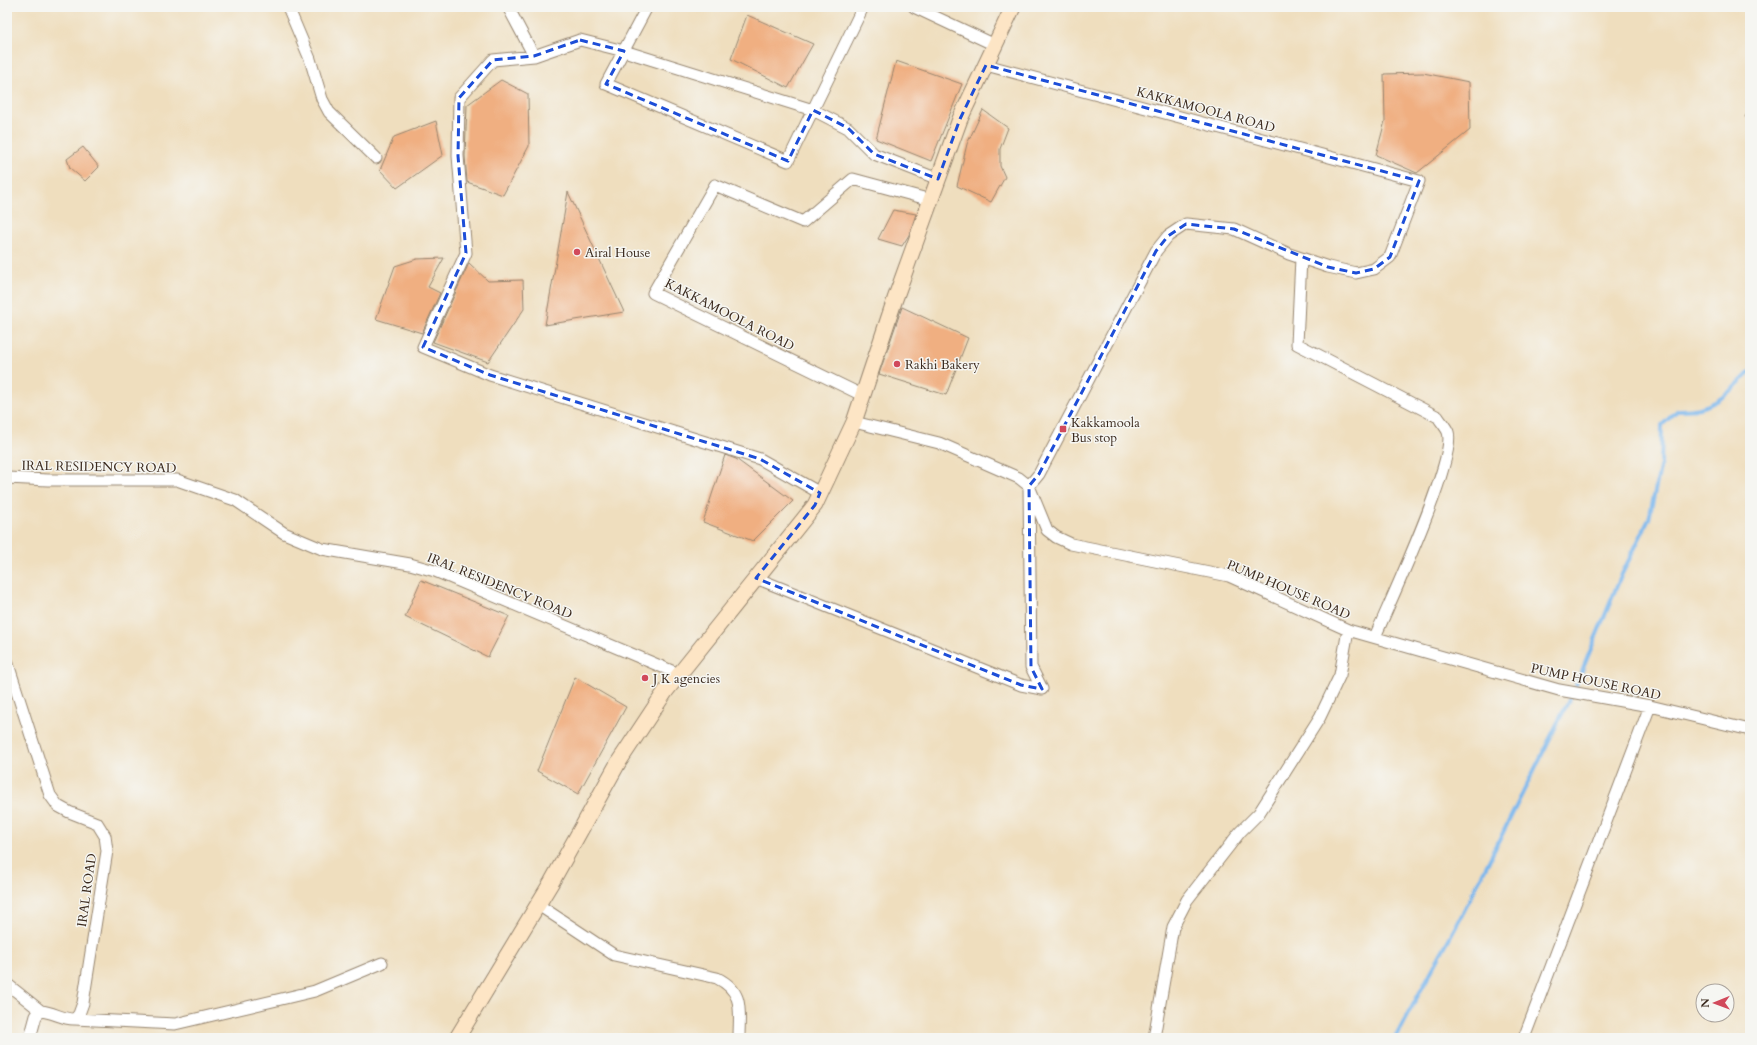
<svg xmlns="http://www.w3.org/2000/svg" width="1757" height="1045" viewBox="0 0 1757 1045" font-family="Cardo,serif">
  <rect width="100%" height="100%" fill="#f6f6f2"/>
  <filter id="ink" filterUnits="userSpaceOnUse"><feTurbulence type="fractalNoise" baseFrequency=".025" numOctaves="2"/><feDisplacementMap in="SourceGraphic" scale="8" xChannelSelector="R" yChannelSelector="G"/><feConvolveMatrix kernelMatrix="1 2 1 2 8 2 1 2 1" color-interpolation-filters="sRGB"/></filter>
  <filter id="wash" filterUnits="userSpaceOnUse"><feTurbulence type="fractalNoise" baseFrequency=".012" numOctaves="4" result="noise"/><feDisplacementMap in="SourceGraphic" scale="16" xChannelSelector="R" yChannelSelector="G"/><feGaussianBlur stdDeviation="0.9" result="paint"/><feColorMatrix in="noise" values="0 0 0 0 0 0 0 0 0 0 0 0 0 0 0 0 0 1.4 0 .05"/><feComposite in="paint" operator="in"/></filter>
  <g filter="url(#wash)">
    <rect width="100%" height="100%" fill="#efdebe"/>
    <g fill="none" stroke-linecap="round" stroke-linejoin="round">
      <!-- stream -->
      <path stroke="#7bb7ed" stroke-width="4" d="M1576 685 1622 574 1649 519 1661 463 1662 425 1678 410C1713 411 1727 395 1750 372
        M1395 1038 1464 911 1570 698"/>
    </g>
    <g id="blocks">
      <!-- building -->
      <path fill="#f0af81" d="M747 15 813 44 788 88 731 59Z
        M896 61 962 84 931 161 876 139Z
        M1423 73 1469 82 1470 130 1417 173 1376 155 1385 121 1384 74Z
        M501 80 528 94 529 146 503 195 467 182 465 156 467 105Z
        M983 110 1008 128 1000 149V166L1005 177 991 202 957 186 967 144Z
        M436 121 443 155 397 188 380 170 394 137Z
        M83 147 99 167 85 181 70 168 67 159Z
        M568 192 624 312 545 325Z
        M893 210 916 214 909 235 902 246 878 239Z
        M444 258 428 287 440 293 422 333 376 319 395 266 417 259Z
        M469 263 488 281 523 280 524 309 488 362 433 342Z
        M902 307 968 338 946 395 879 374Z
        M725 455 736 459 793 501 753 541 703 522Z
        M421 580 509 616 488 657 405 617Z
        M575 677 626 707 578 794 537 771Z"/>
    </g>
  </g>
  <g filter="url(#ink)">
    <use href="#blocks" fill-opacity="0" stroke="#95846e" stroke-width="1"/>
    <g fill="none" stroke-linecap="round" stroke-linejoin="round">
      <defs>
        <path id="minor" d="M288 7 310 59 322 99 329 112 376 158
          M508 7 534 56
          M647 7 606 84 788 161 863 7
          M914 7 995 45
          M1301 258 1297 344 1438 417C1441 422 1446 427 1448 432 1457 459 1389 604 1375 637
          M862 395 653 293 715 185 803 222 853 179 931 200
          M854 422 939 443 1019 478 1029 486 1047 530 1056 537 1071 544 1229 576 1348 630 1559 690 1650 706 1750 730
          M7 478 48 480H177L235 500 284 533 322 549 410 564 435 571 679 674
          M820 493 760 459 490 375 423 347 466 253 458 156 459 98 493 60 534 56 580 40 624 51 813 110 848 128 874 154 938 179
          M756 578 1021 685 1042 689 1031 667 1029 486 1039 474 1156 251 1168 236 1186 224 1234 229 1289 254 1328 267 1356 273 1374 269 1390 257 1419 181 986 65
          M7 661 50 795 58 806 69 812 97 823 105 836 107 851 83 1003 79 1014 75 1019C63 1020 54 1012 41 1011L36 1016 30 1038
          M537 904 614 955 717 978C745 992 739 1011 739 1038
          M7 984 41 1011
          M75 1019 175 1024 315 991 382 963
          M1154 1038 1173 927 1187 900 1240 832 1259 813 1320 717 1340 675 1348 630
          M1524 1038 1650 706"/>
        <path id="secondary" d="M457 1038 551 883 618 763 665 692 815 505 854 422 895 299 960 119 1013 7"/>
      </defs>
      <!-- minor casing -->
      <use href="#minor" stroke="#95846e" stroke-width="13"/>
      <!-- secondary casing -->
      <use href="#secondary" stroke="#95846e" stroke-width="17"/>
      <!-- path -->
      <path stroke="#95846e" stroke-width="2.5" stroke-dasharray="1 3" stroke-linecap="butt" d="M1745 116 1750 118"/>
      <!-- minor -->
      <use href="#minor" stroke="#fff" stroke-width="11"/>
      <!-- secondary -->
      <use href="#secondary" stroke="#fde5c5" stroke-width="15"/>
    </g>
  </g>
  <!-- marked area -->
  <path fill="none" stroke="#1d4ed8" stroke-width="3" stroke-dasharray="8 5" stroke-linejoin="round" d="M580 40 624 51 606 84 788 161 813 110 848 128 874 154 938 179 960 119 986 65 1419 181 1390 257 1374 269 1356 273 1328 267 1234 229 1186 224 1168 236 1156 251 1039 474 1029 486 1031 667 1042 689 1021 685 756 578 815 505 820 493 760 459 490 375 423 347 466 253 458 156 459 98 493 60 534 56Z"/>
  <!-- markers -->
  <g fill="#d1495b" stroke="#f6f6f2" stroke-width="1.5">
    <circle cx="577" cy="252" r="4"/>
    <circle cx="897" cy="364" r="4"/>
    <rect x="1059" y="425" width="8" height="8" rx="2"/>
    <circle cx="645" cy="678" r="4"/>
  </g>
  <g text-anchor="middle" stroke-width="3" stroke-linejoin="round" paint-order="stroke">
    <!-- street labels -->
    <g font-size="13" fill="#3b2a1e" stroke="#f6f6f2">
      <text transform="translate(1206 109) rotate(15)" y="5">KAKKAMOOLA ROAD</text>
      <text transform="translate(730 314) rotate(27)" y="5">KAKKAMOOLA ROAD</text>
      <text transform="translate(99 466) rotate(1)" y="5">IRAL RESIDENCY ROAD</text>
      <text transform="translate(500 585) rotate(22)" y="5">IRAL RESIDENCY ROAD</text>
      <text transform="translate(1289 589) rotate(23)" y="5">PUMP HOUSE ROAD</text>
      <text transform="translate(1596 681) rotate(12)" y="5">PUMP HOUSE ROAD</text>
      <text transform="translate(86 890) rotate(-82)" y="5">IRAL ROAD</text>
    </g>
    <!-- poi labels -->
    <g font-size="13" fill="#3b2a1e" stroke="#f6f6f2" text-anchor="start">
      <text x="585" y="257">Airal House</text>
      <text x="905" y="369">Rakhi Bakery</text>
      <text x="1071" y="427">Kakkamoola<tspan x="1071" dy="15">Bus stop</tspan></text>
      <text x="653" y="683">J K agencies</text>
    </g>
  </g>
  <!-- margin -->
  <rect width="1757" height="1045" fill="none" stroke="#f6f6f2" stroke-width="24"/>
  <!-- north arrow -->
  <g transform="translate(1715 1003) rotate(269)"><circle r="19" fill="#f6f6f2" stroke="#aba49d"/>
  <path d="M0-3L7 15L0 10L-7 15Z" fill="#d1495b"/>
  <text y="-6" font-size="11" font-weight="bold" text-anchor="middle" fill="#3b2a1e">N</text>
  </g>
</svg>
